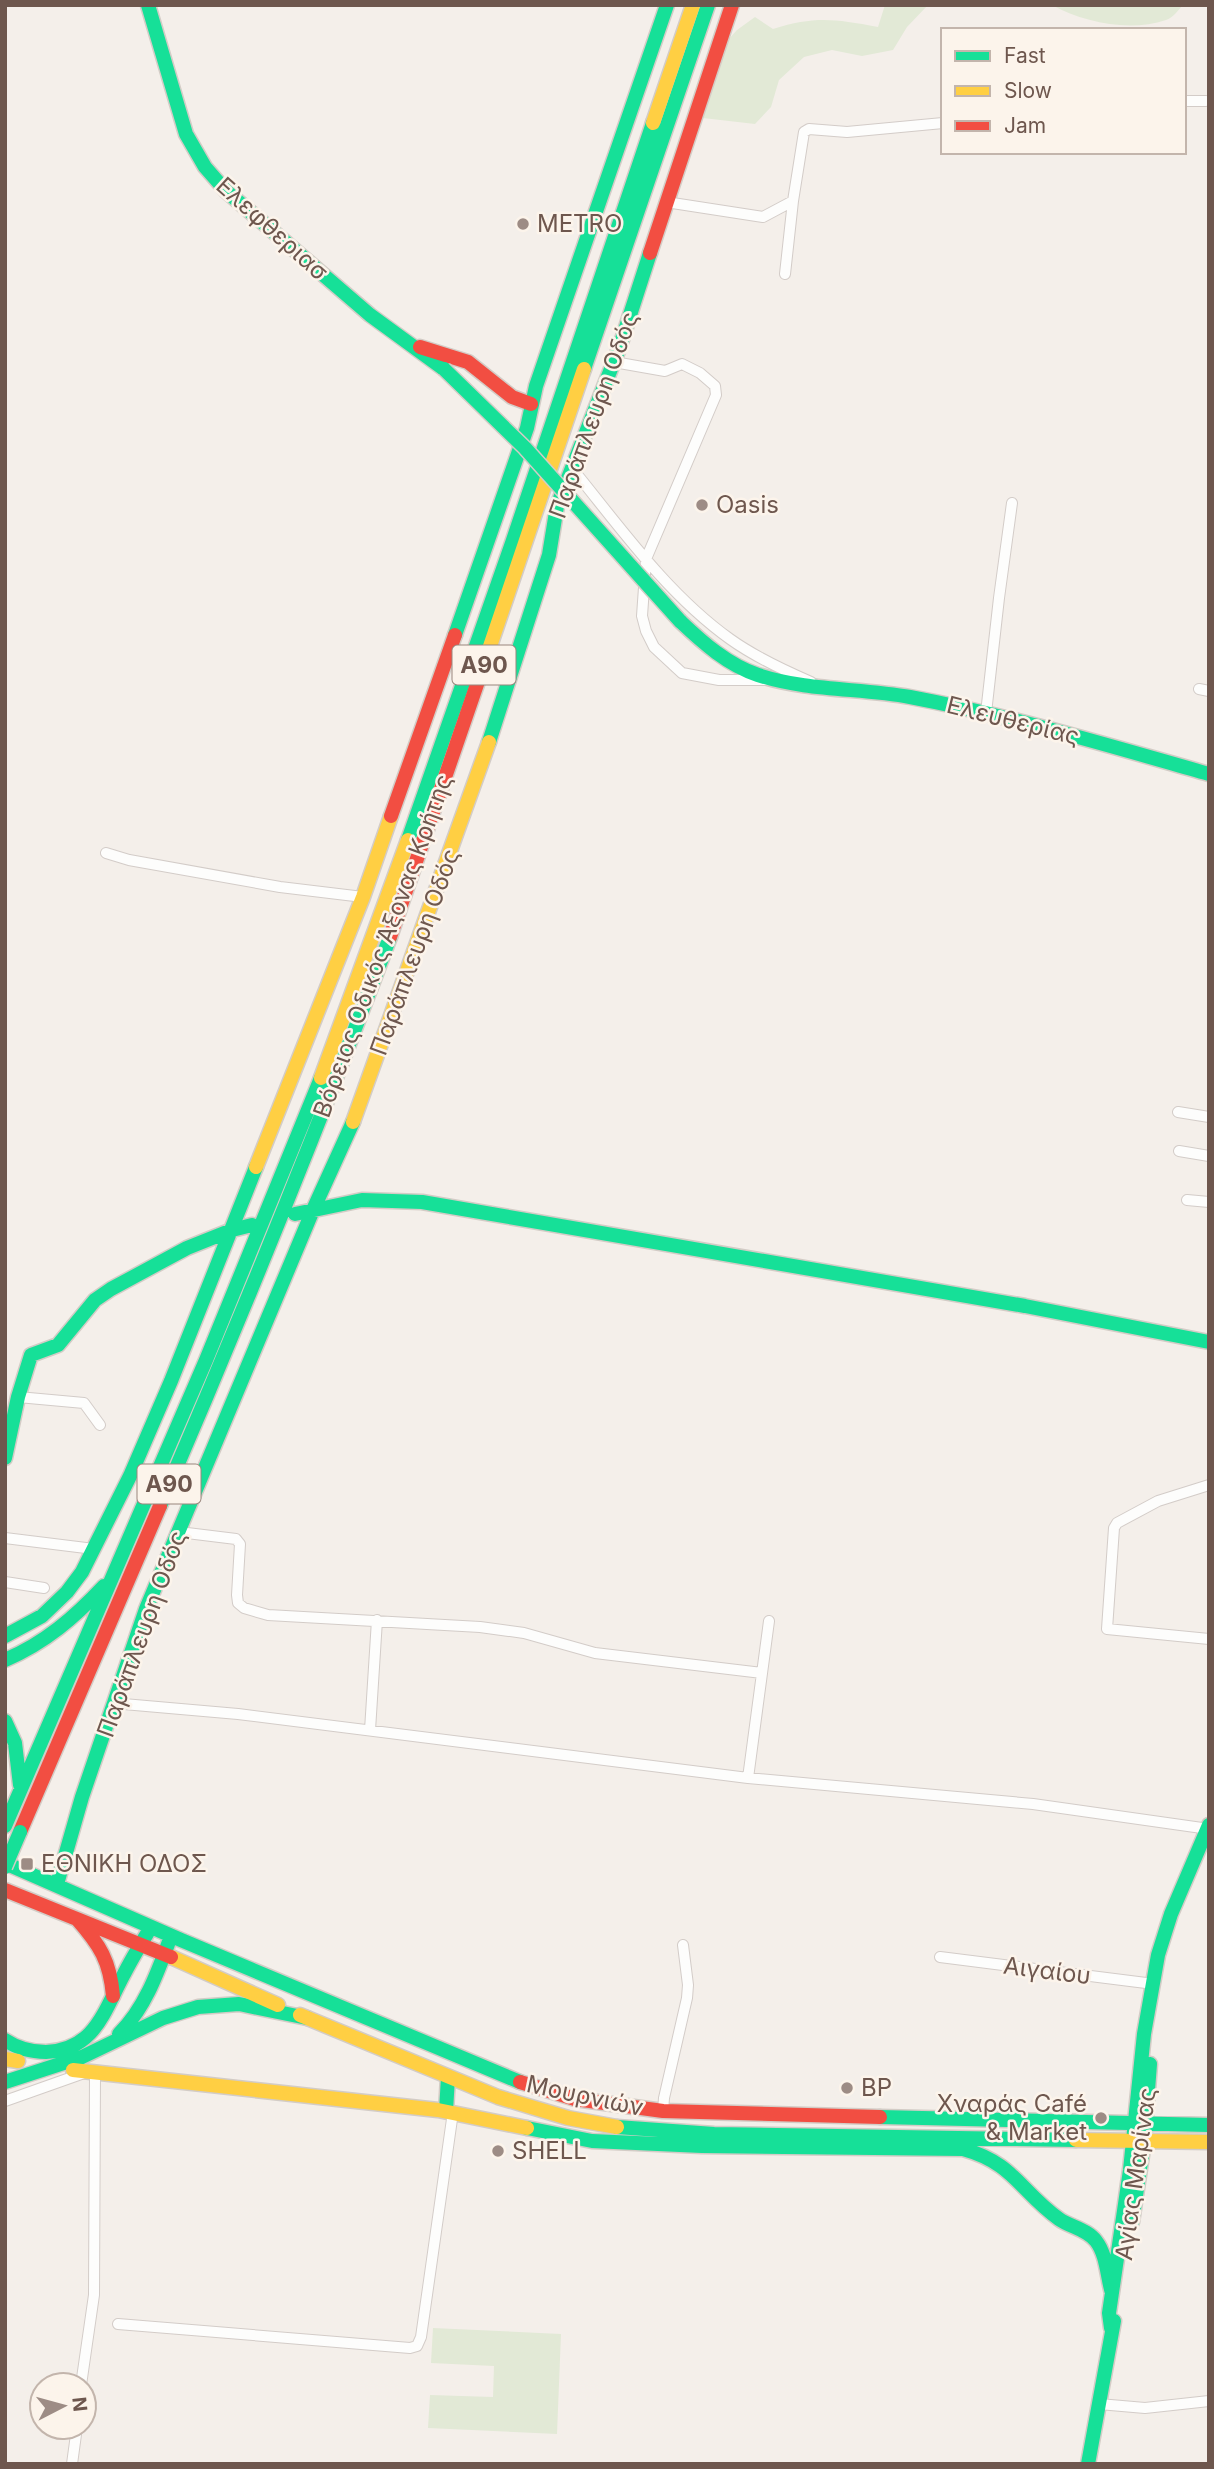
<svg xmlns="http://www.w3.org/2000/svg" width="1214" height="2469" viewBox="0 0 1214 2469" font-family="Inter,sans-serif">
  <rect width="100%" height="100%" fill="#f4efea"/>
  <!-- grass -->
  <path fill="#e2e9d6" d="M885 5H928L907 27 893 50 862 56 832 50 804 57 779 80 771 107 755 124 703 118 727 41 737 30 755 17 773 29C815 16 834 19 878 27Z
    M1052 5H1183C1178 10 1173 18 1166 20 1130 32 1085 23 1052 5Z
    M433 2328 561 2334 557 2434 428 2428 430 2395 493 2397 494 2366 431 2363Z"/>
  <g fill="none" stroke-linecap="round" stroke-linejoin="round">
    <defs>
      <path id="street" d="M1184 101H1206
        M666 202 763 217 793 201
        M785 274 793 201 804 132 809 129 847 132 943 123
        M614 362 665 371 682 364 700 373 715 386 716 395 646 559 642 616 646 631 654 647 682 673 719 680H765
        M571 467C620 527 667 594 730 639 755 657 783 670 811 682
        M1199 689 1209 691
        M986 713 999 598 1012 503
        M106 853 129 860 280 887 363 897
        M1178 1112 1209 1117
        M1179 1151 1209 1156
        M1187 1200 1209 1202
        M18 1397 84 1403 100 1425
        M1209 1485 1158 1501 1117 1523 1114 1528 1107 1629 1209 1639
        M179 1532 236 1539 240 1544 237 1595 238 1603 244 1608 268 1615 480 1627 524 1633 595 1653 762 1673
        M5 1538 94 1549
        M5 1582 44 1588
        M112 1703 238 1714 748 1778 1033 1804 1209 1829
        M370 1730 377 1620
        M748 1778 769 1621
        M940 1957 1154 1984
        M5 2101 84 2073
        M663 2111 664 2098 687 1998 688 1985 683 1945
        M118 2324 410 2348 417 2346 421 2337 453 2112
        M81 2385 94 2295 95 2074
        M1099 2404 1145 2408 1209 2401
        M72 2464 77 2427"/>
      <path id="fast" d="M148 5 186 134 205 167 226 191 370 315 444 369
        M584 369 708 5
        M680 621C703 643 728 665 758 675 807 691 860 688 910 697 1011 716 1110 746 1209 774
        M455 635 527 428 536 386 667 5
        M489 742 549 555 557 506 620 346 650 253
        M408 840 512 543 653 123
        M295 1214 362 1200 422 1202 1025 1306 1209 1342
        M5 1458 18 1397 31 1355 58 1345 95 1300 111 1289 187 1248 232 1230 252 1225
        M160 1506C241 1318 318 1128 390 937
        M5 1636 42 1616 67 1592 82 1572 130 1476 171 1381 256 1167
        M5 1660C45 1643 75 1617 104 1586
        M5 1721 15 1743 20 1785
        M5 1826 206 1360 321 1078
        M5 1863 181 1940 520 2082
        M57 1884 82 1797 146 1609 313 1210 353 1122
        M119 2034C146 2007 158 1971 171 1936
        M5 2040C17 2048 31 2052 46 2052 95 2050 104 2011 124 1974 132 1958 142 1942 151 1927
        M5 2082 82 2057 163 2018 198 2007 239 2004 307 2018
        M446 2111 448 2077
        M880 2117 1209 2125
        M617 2127 714 2134 1076 2140
        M527 2128 592 2141 702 2146 963 2149C1014 2163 1020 2191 1059 2219 1070 2227 1087 2229 1096 2241 1107 2255 1107 2277 1112 2293
        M1132 2222 1144 2142 1150 2064
        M1111 2328 1109 2313 1130 2170 1144 2034 1158 1955 1171 1914 1209 1825
        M1088 2464 1114 2321"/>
      <path id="slow" d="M653 123 693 5
        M484 664 584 369
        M321 1078 408 840
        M353 1122 489 742
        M256 1167 363 897 391 816
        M171 1957 278 2005
        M300 2015 498 2097 568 2118 617 2127
        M5 2059 18 2061
        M73 2070 438 2110 527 2128
        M1076 2140 1209 2142"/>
      <path id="jam" d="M650 253 732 5
        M420 347 468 362 512 397 531 404
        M391 816 455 635
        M390 937 484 664
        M20 1832 160 1506
        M5 1890 171 1957
        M77 1919C100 1945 110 1961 113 1996
        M520 2082 575 2099 663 2111 880 2117"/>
    </defs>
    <!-- street casing -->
    <use href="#street" stroke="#d3ccc8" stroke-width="12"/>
    <!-- fast casing -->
    <use href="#fast" stroke="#d3ccc6" stroke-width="17"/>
    <!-- slow casing -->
    <use href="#slow" stroke="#d3ccc6" stroke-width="17"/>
    <!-- jam casing -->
    <use href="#jam" stroke="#d3ccc6" stroke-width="17"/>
    <!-- street -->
    <use href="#street" stroke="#fdfdfc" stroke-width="10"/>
    <!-- fast -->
    <use href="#fast" stroke="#16e098" stroke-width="14"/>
    <!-- slow -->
    <use href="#slow" stroke="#ffcf43" stroke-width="14"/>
    <!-- jam -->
    <use href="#jam" stroke="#f24e42" stroke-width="14"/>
    <defs>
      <path id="fast-bridge" d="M444 369 525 448 680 621
        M5 1867 20 1832"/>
    </defs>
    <!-- fast-bridge casing -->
    <use href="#fast-bridge" stroke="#d3ccc6" stroke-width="17" stroke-linecap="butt"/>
    <!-- fast-bridge -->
    <use href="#fast-bridge" stroke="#16e098" stroke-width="14"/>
  </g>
  <!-- markers -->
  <g fill="#9d8c85" stroke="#fcf4eb" stroke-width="2.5">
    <circle cx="523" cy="224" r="7"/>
    <circle cx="702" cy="505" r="7"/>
    <rect x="20" y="1857" width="14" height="14" rx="3.5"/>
    <circle cx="847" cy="2088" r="7"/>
    <circle cx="1101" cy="2118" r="7"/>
    <circle cx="498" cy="2151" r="7"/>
  </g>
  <g text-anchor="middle" stroke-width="5" stroke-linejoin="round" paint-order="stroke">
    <!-- shield labels -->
    <g fill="#fcf4eb" stroke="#99867d" stroke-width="2">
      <rect x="452.5" y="645.5" width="63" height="39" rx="5"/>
      <rect x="137.5" y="1464.5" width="63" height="39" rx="5"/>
    </g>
    <g font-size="23" font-weight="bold" fill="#6e574e">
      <text x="484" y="673">Α90</text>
      <text x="169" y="1492">Α90</text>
    </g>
    <!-- poi labels -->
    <g font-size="24" fill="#6e574e" stroke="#fcf4eb" text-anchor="start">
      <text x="537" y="232">METRO</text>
      <text x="716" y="513">Oasis</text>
      <text x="41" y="1872">ΕΘΝΙΚΗ ΟΔΟΣ</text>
      <text x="861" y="2096">BP</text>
      <text x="1087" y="2112" text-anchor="end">Χναράς Café<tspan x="1087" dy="28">&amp; Market</tspan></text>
      <text x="512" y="2159">SHELL</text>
    </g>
    <!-- street labels -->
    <g font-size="24" fill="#6e574e" stroke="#fcf4eb">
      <text transform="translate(272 229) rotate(42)" y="8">Ελεφθεριασ</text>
      <text transform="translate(594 415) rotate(-70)" y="8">Παράπλευρη Οδός</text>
      <text transform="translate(1013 721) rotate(14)" y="8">Ελευθερίας</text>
      <text transform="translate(383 946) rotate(-70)" y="8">Βόρειος Οδικός Άξονας Κρήτης</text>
      <text transform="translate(415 952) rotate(-70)" y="8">Παράπλευρη Οδός</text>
      <text transform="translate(142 1634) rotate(-70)" y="8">Παράπλευρη Οδός</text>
      <text transform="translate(1047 1971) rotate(7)" y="8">Αιγαίου</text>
      <text transform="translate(585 2096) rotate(12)" y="8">Μουρνιών</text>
      <text transform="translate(1136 2174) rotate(-82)" y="8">Αγίας Μαρίνας</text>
    </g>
  </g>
  <!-- border -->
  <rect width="1214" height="2469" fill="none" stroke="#6e574e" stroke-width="14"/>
  <!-- legend -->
  <rect x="941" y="28" width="245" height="126" fill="#fcf4eb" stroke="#c3b5ac" stroke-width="2"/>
  <rect x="955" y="51" width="35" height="10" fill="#16e098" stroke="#c3b5ac" stroke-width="2"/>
  <text x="1004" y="63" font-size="21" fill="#6e574e">Fast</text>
  <rect x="955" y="86" width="35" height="10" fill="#ffcf43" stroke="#c3b5ac" stroke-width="2"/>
  <text x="1004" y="98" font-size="21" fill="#6e574e">Slow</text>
  <rect x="955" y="121" width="35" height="10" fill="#f24e42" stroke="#c3b5ac" stroke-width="2"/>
  <text x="1004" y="133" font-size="21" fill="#6e574e">Jam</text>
  <!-- north arrow -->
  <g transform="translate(63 2406) rotate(84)"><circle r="33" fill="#fcf4eb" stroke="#c3b5ac" stroke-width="2"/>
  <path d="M0-5L12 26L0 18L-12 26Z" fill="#9d8c85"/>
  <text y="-10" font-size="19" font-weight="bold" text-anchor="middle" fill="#6e574e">N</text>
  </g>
</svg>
